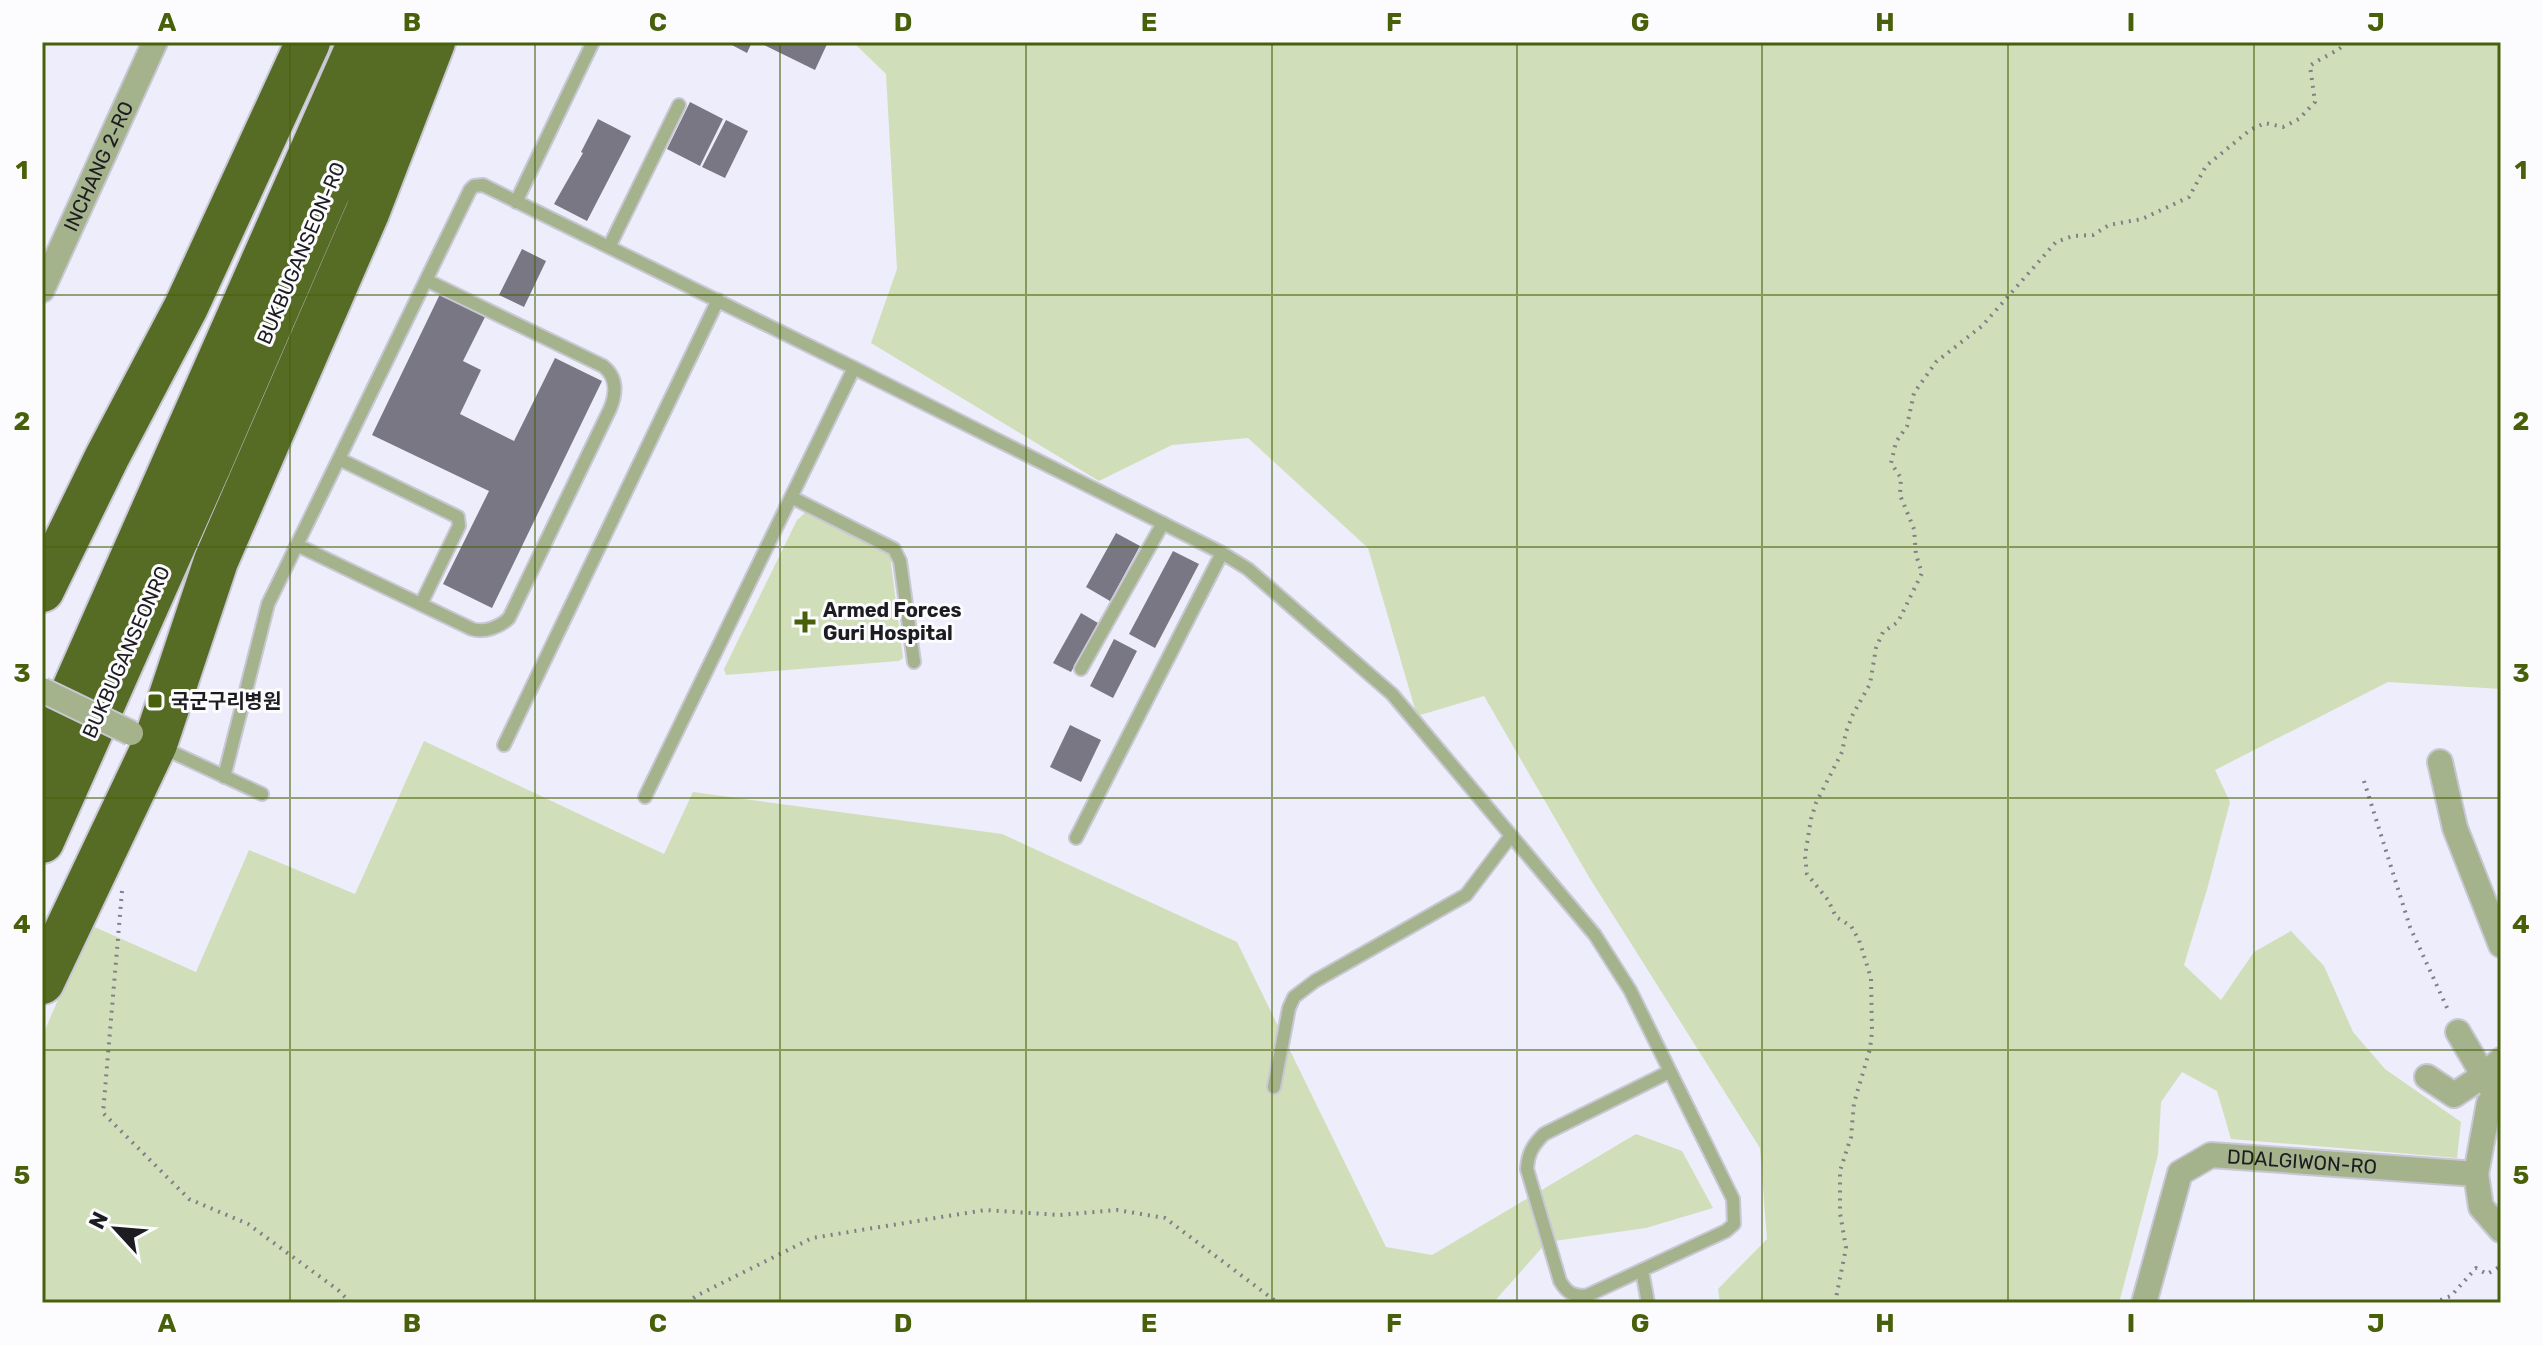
<svg xmlns="http://www.w3.org/2000/svg" width="2543" height="1345" viewBox="0 0 2543 1345" font-family="Rubik,'Noto Sans KR',sans-serif">
  <rect width="100%" height="100%" fill="#eeedfb"/>
  <!-- green -->
  <path fill="#d0dfb9" d="M853 42H2501V689L2388 682 2215 770 2230 802 2208 886 2184 965 2221 1000 2254 952 2291 931 2324 966 2353 1032 2385 1069 2461 1122 2457 1158 2231 1139 2217 1091 2182 1072 2161 1102 2158 1155 2119 1303H1720L1718 1289 1767 1239 1760 1148 1589 877 1484 696 1417 716 1368 548 1248 438 1172 445 1099 481 871 343 897 269 886 74Z
    M806 512 886 550 890 555 903 658 899 661 726 675 724 669 797 520Z
    M424 741 664 854 693 792 1002 834 1237 942 1386 1247 1432 1255 1636 1134 1682 1151 1713 1208 1646 1228 1547 1242 1493 1303H42V1037L90 925 196 972 249 850 355 894Z"/>
  <!-- building -->
  <path fill="#787783" d="M731 42H752L747 53 730 44Z
    M758 42H828L815 70Z
    M690 102 723 119 700 166 667 149Z
    M598 119 631 136 587 221 554 204 583 153 581 152Z
    M726 120 748 131 725 178 702 167Z
    M522 249 546 261 524 307 499 295Z
    M441 292 452 297 451 300 485 317 463 361 481 370 460 414 514 441 555 358 602 381 492 608 443 584 489 491 372 435Z
    M1116 533 1140 546 1110 601 1086 587Z
    M1173 551 1199 564 1155 648 1129 634Z
    M1081 613 1098 623 1071 672 1053 663Z
    M1114 639 1137 651 1113 698 1090 686Z
    M1070 725 1101 740 1081 782 1050 767Z"/>
  <g fill="none" stroke-linecap="round" stroke-linejoin="round">
    <defs>
      <path id="lane" d="M516 202 593 42
        M609 247 679 105
        M339 459 458 517 459 526 421 604
        M791 497 894 549 900 561 914 662
        M297 545 472 629C484 633 500 627 509 618L610 409C617 392 617 377 603 366L426 280
        M1081 669 1163 523
        M504 745 718 300
        M161 747 262 794
        M224 777 268 604 470 190 474 186 483 185 854 368 1222 553 1248 569 1392 694 1595 935 1630 990 1733 1199 1734 1224 1726 1231 1586 1296C1573 1296 1567 1293 1560 1281L1527 1169C1528 1153 1533 1145 1544 1134L1669 1072
        M645 797 854 368
        M1076 838 1222 553
        M1274 1087 1289 1008 1294 997 1315 981 1466 895 1510 837
        M1642 1270 1648 1303"/>
      <g id="street">
        <path id="s1" d="M42 290 155 42"/>
        <path d="M2440 762 2455 828 2501 945"/>
        <path d="M2458 1032 2491 1088"/>
        <path d="M2427 1077 2454 1095 2483 1076 2501 1060"/>
        <path d="M2476 1174 2481 1207 2501 1230"/>
        <path id="s2" d="M2144 1303 2180 1173 2211 1155 2476 1174 2489 1103 2501 1093"/>
      </g>
      <path id="highway" d="M42 590 107 457 186 307 308 42
        M42 762 360 42
        M42 841 210 463 393 42
        M42 982 155 744 216 561 367 213 433 42"/>
    </defs>
    <!-- lane casing -->
    <use href="#lane" stroke="#c8c7d4" stroke-width="16"/>
    <!-- street casing -->
    <use href="#street" stroke="#c8c7d4" stroke-width="28"/>
    <!-- highway casing -->
    <use href="#highway" stroke="#c8c7d4" stroke-width="48"/>
    <!-- path -->
    <path stroke="#818089" stroke-width="4" stroke-dasharray="2 6" stroke-linecap="butt" d="M2364 781 2410 927 2449 1012
      M122 891 103 1113 189 1199 248 1224 338 1290 351 1303
      M687 1303 696 1296 812 1238 985 1210 1060 1215 1117 1210 1165 1218 1278 1303
      M1835 1303 1846 1248 1840 1213V1171L1851 1137 1854 1103 1870 1049 1872 1032 1871 978 1859 940 1851 926 1836 917 1828 900 1807 874 1805 856 1811 819 1816 803 1842 752 1846 732 1853 714 1870 684 1876 648 1883 632 1898 622 1922 573 1916 555 1914 529 1900 495 1901 478 1891 463 1896 442 1907 426 1914 393 1936 362 1982 326 2056 242 2073 236 2093 235 2109 225 2142 219 2189 197 2206 166 2250 130 2265 123 2283 127 2299 119 2315 102 2310 66C2321 57 2341 51 2346 42
      M2433 1303 2451 1296 2476 1268 2487 1274 2501 1266"/>
    <!-- lane -->
    <use href="#lane" stroke="#a5b38c" stroke-width="12"/>
    <!-- street -->
    <use href="#street" stroke="#a5b38c" stroke-width="24"/>
    <!-- highway -->
    <use href="#highway" stroke="#566b24" stroke-width="44"/>
    <defs>
      <path id="street-bridge" d="M42 690 131 733"/>
    </defs>
    <!-- street-bridge casing -->
    <use href="#street-bridge" stroke="#c8c7d4" stroke-width="28" stroke-linecap="butt"/>
    <!-- street-bridge -->
    <use href="#street-bridge" stroke="#a5b38c" stroke-width="24"/>
  </g>
  <!-- grid -->
  <path fill="none" stroke="#49600a" stroke-width="2" stroke-opacity="0.55" d="M290 42V1303M535 42V1303M780 42V1303M1026 42V1303M1272 42V1303M1517 42V1303M1762 42V1303M2008 42V1303M2254 42V1303M42 295H2501M42 547H2501M42 798H2501M42 1050H2501"/>
  <!-- markers -->
  <g fill="#49600a" stroke="#fcfcfe" stroke-width="3">
    <path d="M801 610h8v8h8v8h-8v8h-8v-8h-8v-8h8z"/>
    <rect x="147" y="693" width="16" height="16" rx="4"/>
  </g>
  <g text-anchor="middle" stroke-width="6" stroke-linejoin="round" paint-order="stroke">
    <!-- street labels -->
    <g font-size="20" fill="#1d1c21" stroke="#fcfcfe">
      <text dy="7" stroke="none"><textPath href="#s1" startOffset="136">INCHANG 2-RO</textPath></text>
      <text transform="translate(301 253) rotate(-67)" y="7">BUKBUGANSEON-RO</text>
      <text transform="translate(126 652) rotate(-66)" y="7">BUKBUGANSEONRO</text>
      <text dy="7" stroke="none"><textPath href="#s2" startOffset="262">DDALGIWON-RO</textPath></text>
    </g>
    <!-- poi labels -->
    <g font-size="20" font-weight="bold" fill="#1d1c21" stroke="#fcfcfe" text-anchor="start">
      <text x="823" y="617">Armed Forces<tspan x="823" dy="23">Guri Hospital</tspan></text>
      <text x="171" y="708">국군구리병원</text>
    </g>
  </g>
  <!-- border -->
  <rect width="2543" height="1345" fill="none" stroke="#fcfcfe" stroke-width="88"/>
  <!-- north arrow -->
  <g transform="translate(116 1229) rotate(296)" stroke="#fcfcfe" stroke-width="6" paint-order="stroke">
  <path d="M0-6L14 30L0 20L-14 30Z" fill="#1d1c21"/>
  <text y="-12" font-size="22" font-weight="bold" text-anchor="middle" fill="#1d1c21">N</text>
  </g>
  <rect x="44" y="44" width="2455" height="1257" fill="none" stroke="#49600a" stroke-width="3"/>
  <g font-size="26" text-anchor="middle" font-weight="bold" fill="#49600a">
    <text x="167" y="31">A</text>
    <text x="412" y="31">B</text>
    <text x="658" y="31">C</text>
    <text x="903" y="31">D</text>
    <text x="1149" y="31">E</text>
    <text x="1394" y="31">F</text>
    <text x="1640" y="31">G</text>
    <text x="1885" y="31">H</text>
    <text x="2131" y="31">I</text>
    <text x="2376" y="31">J</text>
    <text x="22" y="179">1</text>
    <text x="2521" y="179">1</text>
    <text x="22" y="430">2</text>
    <text x="2521" y="430">2</text>
    <text x="22" y="682">3</text>
    <text x="2521" y="682">3</text>
    <text x="22" y="933">4</text>
    <text x="2521" y="933">4</text>
    <text x="22" y="1184">5</text>
    <text x="2521" y="1184">5</text>
    <text x="167" y="1332">A</text>
    <text x="412" y="1332">B</text>
    <text x="658" y="1332">C</text>
    <text x="903" y="1332">D</text>
    <text x="1149" y="1332">E</text>
    <text x="1394" y="1332">F</text>
    <text x="1640" y="1332">G</text>
    <text x="1885" y="1332">H</text>
    <text x="2131" y="1332">I</text>
    <text x="2376" y="1332">J</text>
  </g>
</svg>
